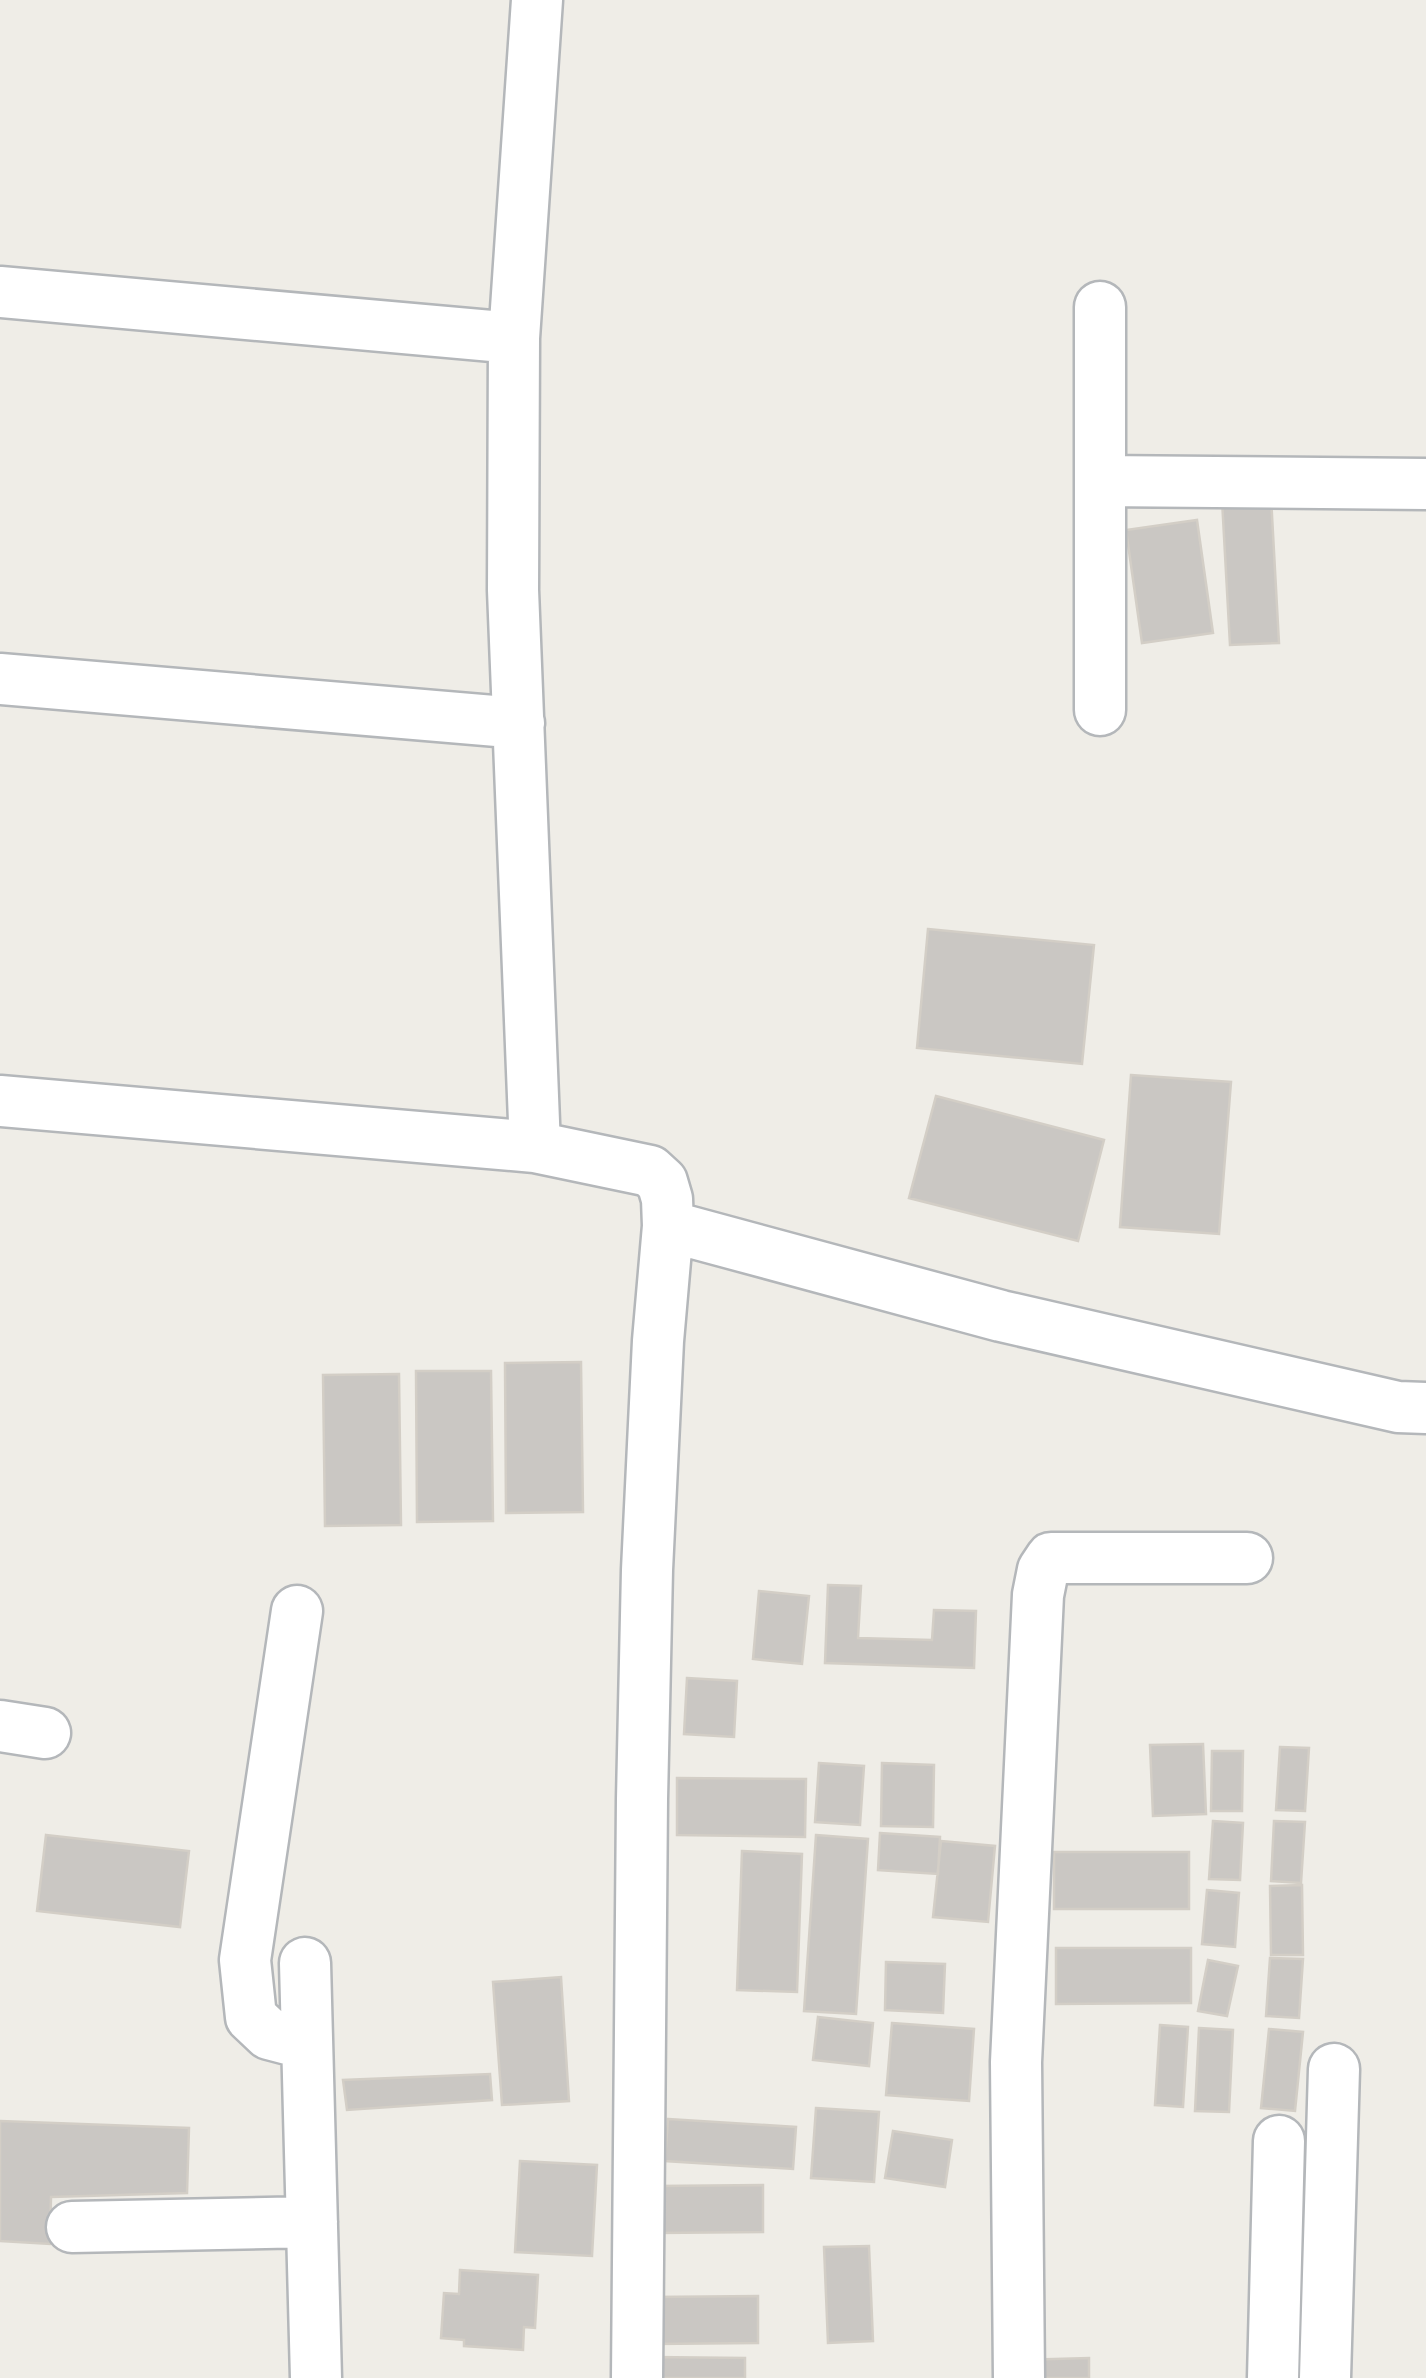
<svg xmlns="http://www.w3.org/2000/svg" width="1426" height="2378" viewBox="0 0 1426 2378" font-family="Karla,sans-serif">
  <rect width="100%" height="100%" fill="#efede7"/>
  <!-- building -->
  <path fill="#cac7c3" stroke="#d3cec6" stroke-width="2.5" d="M1271 497 1279 643 1230 645 1222 500Z
    M1197 520 1213 633 1142 643 1126 530Z
    M928 929 1094 945 1082 1064 917 1048Z
    M1131 1075 1231 1082 1219 1234 1120 1227Z
    M936 1096 1104 1140 1078 1241 909 1198Z
    M581 1362 583 1512 506 1513 505 1363Z
    M416 1371H491L493 1521 417 1522Z
    M399 1374 401 1525 325 1526 323 1375Z
    M828 1585 861 1586 858 1638 932 1640 934 1610 976 1611 974 1668 825 1663Z
    M759 1591 809 1596 802 1664 753 1659Z
    M687 1678 737 1681 734 1737 684 1734Z
    M1203 1744 1206 1814 1153 1816 1150 1745Z
    M1280 1747 1309 1748 1305 1811 1276 1810Z
    M1212 1751H1243L1242 1811H1211Z
    M819 1763 864 1766 860 1825 815 1822Z
    M882 1763 934 1765 933 1827 881 1826Z
    M677 1778 806 1779 805 1837 677 1835Z
    M1213 1821 1243 1823 1240 1880 1209 1879Z
    M1274 1821 1305 1822 1301 1883 1271 1881Z
    M880 1833 940 1837 938 1874 878 1870Z
    M46 1835 189 1851 180 1927 37 1911Z
    M816 1835 868 1839 856 2014 804 2011Z
    M941 1841 995 1846 988 1922 933 1917Z
    M742 1851 802 1854 797 1992 737 1990Z
    M1054 1852H1189V1909H1054Z
    M1302 1885 1303 1955H1271L1270 1886Z
    M1207 1890 1239 1893 1235 1947 1202 1944Z
    M1056 1948H1191V2003L1056 2004Z
    M1270 1958 1303 1959 1299 2018 1266 2016Z
    M1208 1960 1238 1966 1227 2016 1198 2011Z
    M886 1962 945 1964 943 2013 885 2010Z
    M561 1977 569 2101 502 2105 493 1982Z
    M818 2017 873 2023 869 2066 813 2060Z
    M892 2023 974 2029 969 2101 886 2095Z
    M1160 2025 1188 2027 1183 2107 1155 2105Z
    M1199 2028 1233 2030 1229 2112 1195 2111Z
    M1269 2029 1303 2032 1295 2111 1261 2108Z
    M490 2074 492 2100 347 2110 343 2080Z
    M816 2108 879 2112 874 2182 811 2178Z
    M668 2119 796 2127 793 2169 665 2161Z
    M0 2121 189 2128 187 2193 51 2197 50 2244 0 2241Z
    M893 2131 952 2140 945 2187 885 2178Z
    M520 2161 597 2165 592 2256 515 2252Z
    M763 2185V2232L658 2233V2186Z
    M869 2246 873 2341 828 2343 824 2247Z
    M460 2270 538 2275 535 2328 524 2327 523 2350 464 2346V2340L441 2338 444 2293 459 2294Z
    M758 2296V2343L653 2344V2297Z
    M652 2357 745 2358V2378H652Z
    M1089 2358V2378H1019V2360Z"/>
  <g fill="none" stroke-linecap="round" stroke-linejoin="round">
    <defs>
      <path id="minor" d="M0 292 514 338
        M1101 481 1426 484
        M0 679 519 723
        M1100 710V307
        M0 1101 535 1147 650 1171 662 1182 667 1199 668 1226 658 1341 647 1570 642 1799 637 2378
        M535 1147 513 590 514 338 537 0
        M668 1226 1001 1316 1398 1407 1426 1408
        M297 1611 245 1960 251 2017 269 2034 307 2044
        M0 1726 45 1733
        M305 1963 316 2378
        M72 2227 312 2222
        M1019 2378 1016 2062 1038 1595 1043 1570 1051 1558H1247
        M1273 2378 1279 2141
        M1325 2378 1334 2069"/>
    </defs>
    <!-- minor casing -->
    <use href="#minor" stroke="#b4b7ba" stroke-width="55"/>
    <!-- minor -->
    <use href="#minor" stroke="#fff" stroke-width="50"/>
  </g>
</svg>
